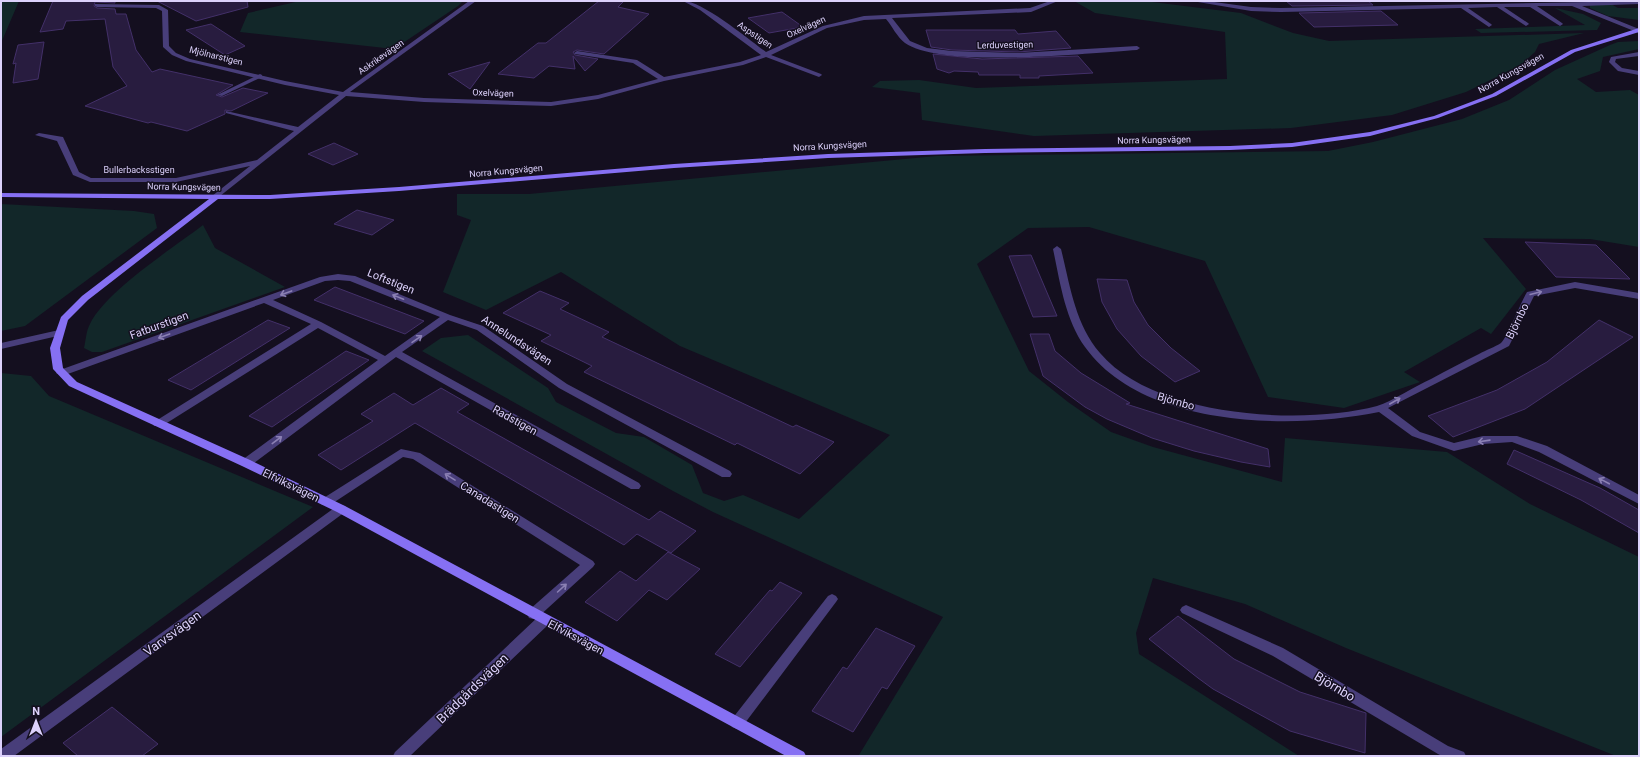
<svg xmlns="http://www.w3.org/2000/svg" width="1640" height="757" viewBox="0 0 1640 757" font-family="Roboto,sans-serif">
  <rect width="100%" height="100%" fill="#140f1f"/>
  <!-- green -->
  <path fill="#122729" d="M1 1H19L1 43Z
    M300 1H463L458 6 394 49 240 32 248 13Z
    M1074 1H1144L1241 13 1293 33 1329 41 1584 33 1539 44 1535 52 1519 66 1466 92 1392 115 1291 128 1034 136 922 120 920 93 872 87 880 81 919 80 976 88 1227 79 1225 32 1095 13Z
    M1611 4 1618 8H1639V20L1608 16 1590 8V5Z
    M1555 8 1583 14 1601 23 1597 30 1481 33 1475 29 1585 25Z
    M1639 41V49L1603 57 1600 71 1577 79 1596 92 1630 90 1639 95V247L1590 239 1483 238 1526 289 1491 334 1481 328 1404 372 1420 382 1344 408 1268 397 1205 261 1089 227 1028 228 977 264 1029 371 1068 402 1111 432 1153 447 1282 482 1285 438 1447 452 1530 504 1639 557V756H1616L1346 648 1245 604 1153 578 1136 633 1139 654 1299 756H861L859 755 943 617 713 512 673 491 422 351 441 338 468 335 548 388 556 402 616 433 644 437 692 465 703 493 724 501 743 495 799 519 890 435 680 346 561 272 486 310 443 292 471 220 457 215V194H529L937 156 1328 151 1373 142 1462 119 1509 100 1555 70 1610 45 1618 42Z
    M1 204 134 211 154 214 157 228 25 326 1 331Z
    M203 225 215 248 285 287 102 352H92L84 348C86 340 86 331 90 324 106 291 173 248 203 225Z
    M1 373 31 376 49 396 313 507 1 737Z"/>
  <!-- building -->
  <path fill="#281c3f" stroke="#433069" d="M53 1H115V3L95 2 94 6 97 8 115 9 116 14H126L136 50 152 72 160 69 233 85 216 95 222 97 243 88 268 93 231 111 225 110V114L187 131 151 122 148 123 85 106 127 86 113 67 105 19 66 21 63 29 40 32Z
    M157 1H247L248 7 196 21Z
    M599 1H624L618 7 649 14 604 54 577 50 573 52 575 55 598 59 585 71 573 56 575 69 549 66 534 78 498 74 538 43H546Z
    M1286 1H1368L1373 5 1292 6Z
    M1381 11 1398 25 1314 27 1299 13Z
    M782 12 803 27 769 33 748 18Z
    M211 24 245 46 225 55 186 30Z
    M926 30H1015L1018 34 1056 31 1071 48 1018 52 952 50 931 47Z
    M44 42 38 79 13 83 16 63 13 64 18 45Z
    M933 54 982 59 1078 56 1093 73 1039 76V78H1020V75H979L978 72 954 71 949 73 937 69Z
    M490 62 470 89 448 74Z
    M334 143 358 154 333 165 308 154Z
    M357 210 394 220 372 235 334 224Z
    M1525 242 1596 245 1630 279 1556 277Z
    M1031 255 1057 316 1033 317 1009 256Z
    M1097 279 1127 280 1134 302 1148 325 1171 348 1200 371 1175 382 1141 356 1117 329 1102 302Z
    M335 287 424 321 405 334 314 300Z
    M540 291 569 303 560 309 609 332 602 337 793 427 796 425 834 442 800 474 737 443 735 445 584 372 592 366 541 341 551 335 503 313Z
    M268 320 290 328 191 390 168 380Z
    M1599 320 1633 337 1525 409 1453 437 1428 416 1497 390 1547 362Z
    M1030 334H1049L1055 351 1081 373 1130 403 1126 404 1268 449 1270 467 1241 462 1194 451 1152 438 1107 419 1085 407 1043 376Z
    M346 351 369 360 272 427 249 416Z
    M441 388 469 404 457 412 649 520 660 511 696 531 671 553 637 534 624 545 415 423 341 470 318 455 373 421 361 414 394 393 413 405Z
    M1514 450 1600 488 1639 510V533L1581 500 1507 464Z
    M668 552 700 569 667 600 649 590 617 621 585 602 620 571 636 581Z
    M780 582 802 593 740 667 715 654 770 590 772 591Z
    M1178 616 1234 659 1300 692 1366 713 1365 753 1290 731 1213 689 1198 678 1149 639Z
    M876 628 915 646 887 689 882 687 853 732 812 711 843 667 847 669Z
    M112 707 158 744 142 756H78L63 743Z"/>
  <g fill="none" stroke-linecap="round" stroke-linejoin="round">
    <!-- lane -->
    <path fill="#483e7a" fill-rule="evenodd" d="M260 74 262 75V77L222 96 217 95Z
      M832 594 836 596 838 599 836 602 742 727 737 729 732 727 730 723 732 719 828 596Z"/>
    <!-- street -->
    <path fill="#483e7a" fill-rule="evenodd" d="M469 1H476L350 92 424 98 551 102 598 95 658 79 633 63 575 54 574 53 577 51 637 60 664 77 740 62 761 55 700 10 683 1C703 1 748 39 766 52L823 26 864 16 1030 8 1050 1H1058L1031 12 892 18 910 41 927 48 952 51 1018 53 1137 46 1140 48 1137 50C1088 53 942 69 905 43 897 37 892 26 886 19L864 20 827 28 771 55 821 74 822 75 819 77 766 57 743 65 664 81 598 99 551 106 424 102 346 96 215 200H212V196L250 166 176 182H90L73 175 57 141 35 135 39 133 63 137 79 172 91 178H176L257 160 294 131 226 113V111L298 127 339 95 285 85 186 61 172 55 163 47 162 11 156 8 97 7 95 6V4L159 5 168 10 169 46 176 53 190 59 285 81 343 92Z
      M1192 1H1207L1251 7 1281 8 1639 1V4L1582 6 1639 29V33L1572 6H1537L1562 23 1563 24 1560 26 1530 7H1504L1528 23 1529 24 1526 26 1497 7 1468 8 1491 24 1492 25 1489 27 1461 8 1281 12 1251 11Z
      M1639 52V56L1616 59 1615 62 1622 68 1639 71V75L1618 71 1609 62 1611 57Z
      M1057 246 1061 249C1070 285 1075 324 1100 353 1154 417 1300 426 1377 406 1393 401 1415 386 1431 379 1447 370 1463 362 1479 354 1486 350 1495 347 1501 343 1507 338 1521 302 1527 292L1575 282 1639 293V299L1575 288 1534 296 1509 346 1388 408 1420 432 1454 443 1483 436H1517L1547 446 1639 495V504L1539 452 1512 442 1483 444 1454 451 1412 436 1379 412C1291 430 1143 428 1085 347 1065 319 1060 282 1053 249Z
      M338 274 355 276 450 315 483 326 567 384 730 471 732 474 730 477H722L559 388 477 330 448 320 402 352 639 483 641 486 639 489H631L396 357 250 466H242L241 463 242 460 378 360 318 328 162 426H154L153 424 154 422 311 324 264 303 65 375 61 376 56 373 57 371 320 277ZM338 280 350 281 440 317 385 356 321 322 273 300 325 281Z
      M59 330 62 331 64 333 62 335 1 349V343Z
      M401 449 420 453 593 561 595 564 593 567 537 618 533 619 529 618 527 614 529 610 580 565 413 459 403 457 330 505H322L320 502 322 499Z
      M341 505 345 506 347 509 345 512 14 756H1V749L337 506Z
      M1186 605 1283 648 1448 746 1464 752 1466 756H1442L1438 754 1273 656 1182 613 1180 610 1182 607Z
      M544 615 549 616 550 620 549 624 410 756H393L395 752 539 616Z"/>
    <!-- secondary -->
    <path fill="#8670f3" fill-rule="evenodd" d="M1639 28V32L1575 52 1496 96 1438 118 1370 136 1292 147 1230 150 985 153 828 158 674 168 399 191 270 199H218L88 300 68 320 60 348 63 368 77 382 250 460 345 506 804 752 806 756H786L337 512 242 466 69 386 53 369 50 348 61 317 82 296 209 199 1 197V193L270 195 399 187 674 164 828 154 985 149 1230 146 1292 143 1370 132 1434 116 1492 94 1571 50Z"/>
  </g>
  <!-- one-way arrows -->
  <defs><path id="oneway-shaft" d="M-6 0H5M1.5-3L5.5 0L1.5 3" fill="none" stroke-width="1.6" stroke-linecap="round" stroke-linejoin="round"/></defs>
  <g stroke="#8b80b4">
    <use href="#oneway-shaft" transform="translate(286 293) rotate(160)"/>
    <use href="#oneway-shaft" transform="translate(1536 293) rotate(-14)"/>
    <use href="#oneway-shaft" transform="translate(398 297) rotate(-158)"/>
    <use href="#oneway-shaft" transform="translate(164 336) rotate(160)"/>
    <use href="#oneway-shaft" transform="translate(417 339) rotate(-35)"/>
    <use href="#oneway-shaft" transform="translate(1395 401) rotate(-30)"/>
    <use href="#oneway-shaft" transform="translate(277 440) rotate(-37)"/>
    <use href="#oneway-shaft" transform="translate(1484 441) rotate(172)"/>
    <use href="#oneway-shaft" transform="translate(450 477) rotate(-148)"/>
    <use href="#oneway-shaft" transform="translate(1604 481) rotate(-152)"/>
    <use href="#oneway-shaft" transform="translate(562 588) rotate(-42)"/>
  </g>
  <g text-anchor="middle" stroke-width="3" stroke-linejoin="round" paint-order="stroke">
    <!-- far-street labels -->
    <g font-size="9" fill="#dcd1fb" stroke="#140f1f">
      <text transform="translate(806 27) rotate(-24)" y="3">Oxelvägen</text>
      <text transform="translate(755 35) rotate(34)" y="3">Aspstigen</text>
      <text transform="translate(1005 45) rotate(-1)" y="3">Lerduvestigen</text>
      <text transform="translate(216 56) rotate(14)" y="3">Mjölnarstigen</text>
      <text transform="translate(381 57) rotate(-35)" y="3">Askrikevägen</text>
      <text transform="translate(1511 73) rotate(-29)" y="3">Norra Kungsvägen</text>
      <text transform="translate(493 93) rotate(2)" y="3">Oxelvägen</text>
      <text transform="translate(1154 140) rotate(-1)" y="3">Norra Kungsvägen</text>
      <text transform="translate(830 146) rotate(-3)" y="3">Norra Kungsvägen</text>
      <text x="139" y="173">Bullerbacksstigen</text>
      <text transform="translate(506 171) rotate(-5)" y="3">Norra Kungsvägen</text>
      <text transform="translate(184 187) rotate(1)" y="3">Norra Kungsvägen</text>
    </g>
    <!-- street labels -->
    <g font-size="11" fill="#dcd1fb" stroke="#140f1f">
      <text transform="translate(391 281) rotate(22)" y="4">Loftstigen</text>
      <text transform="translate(1517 321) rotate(-64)" y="4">Björnbo</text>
      <text transform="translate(159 325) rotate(-20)" y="4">Fatburstigen</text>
      <text transform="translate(517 340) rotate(33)" y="4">Annelundsvägen</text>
      <text transform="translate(1176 401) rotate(16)" y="4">Björnbo</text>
      <text transform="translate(515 420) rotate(29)" y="4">Radstigen</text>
      <text transform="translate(291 485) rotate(26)" y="4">Elfviksvägen</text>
      <text transform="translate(490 502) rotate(32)" y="4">Canadastigen</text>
      <text transform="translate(576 637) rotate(28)" y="4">Elfviksvägen</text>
    </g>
    <!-- near-street labels -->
    <g font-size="13" fill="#dcd1fb" stroke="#140f1f">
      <text transform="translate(172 633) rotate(-36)" y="5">Varvsvägen</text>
      <text transform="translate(1335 686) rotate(31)" y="5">Björnbo</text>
      <text transform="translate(472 688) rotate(-44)" y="5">Brädgårdsvägen</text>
    </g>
  </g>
  <!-- border -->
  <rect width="1640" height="757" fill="none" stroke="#dcd1fb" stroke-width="4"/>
  <!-- north arrow -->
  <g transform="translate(36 721)" stroke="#140f1f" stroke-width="3" paint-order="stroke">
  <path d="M0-3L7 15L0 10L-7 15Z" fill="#dcd1fb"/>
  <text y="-6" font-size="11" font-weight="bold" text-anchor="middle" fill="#dcd1fb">N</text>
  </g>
</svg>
